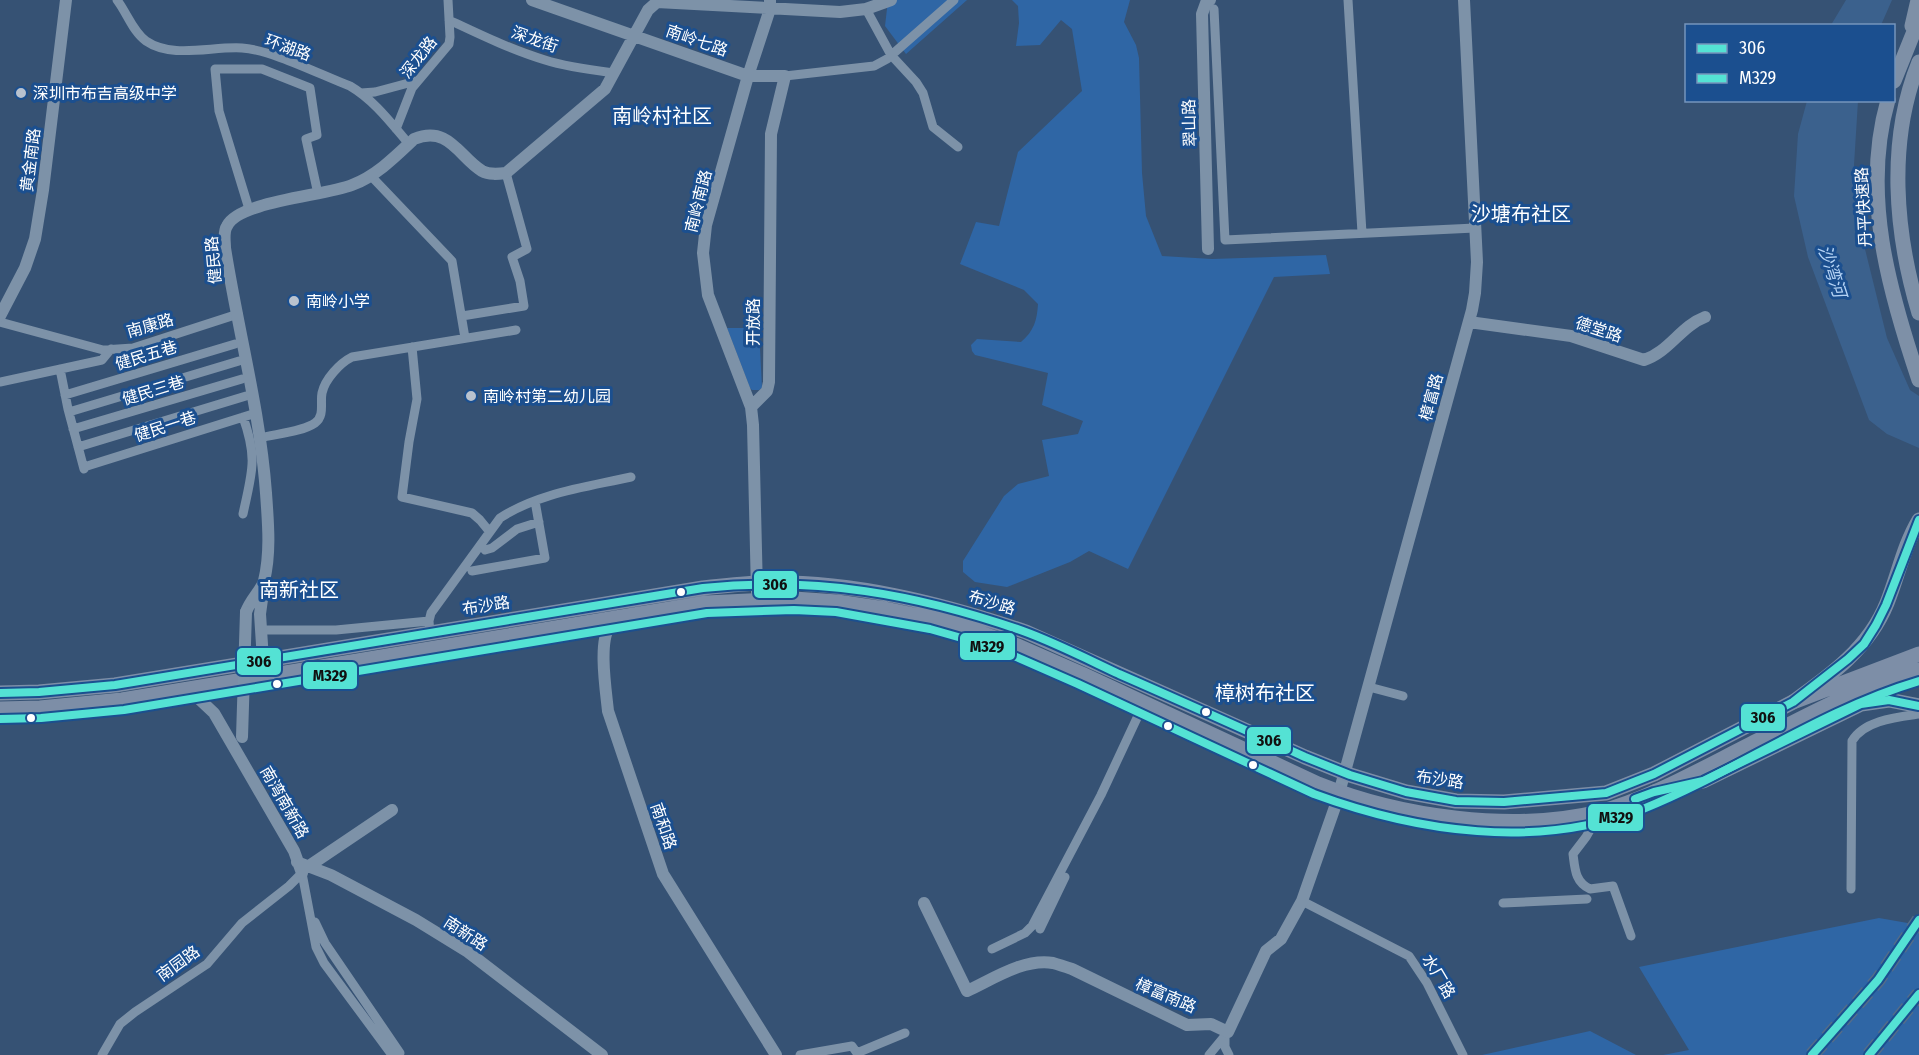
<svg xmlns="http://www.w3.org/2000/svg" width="1919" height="1055" viewBox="0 0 1919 1055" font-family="'Fira Sans Condensed','Noto Sans SC',sans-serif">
  <rect width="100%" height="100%" fill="#365274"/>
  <!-- green -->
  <path fill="#2f66a5" d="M888 0H967L906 54 885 26Z
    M1012 0H1130L1124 22 1136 45 1139 58 1142 173 1146 216 1162 256 1212 259 1326 255 1330 274 1274 277 1128 569 1089 551 1070 562 1007 587 975 582 963 572V561L1004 496 1018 484 1049 476 1042 440 1078 434 1083 421 1042 405 1048 373 975 355 972 351 971 345 977 339 1021 342C1034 331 1037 320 1038 304L1024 290 960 264 976 222 999 226 1018 152 1082 91 1072 29 1061 20 1040 45 1016 46 1019 23 1018 6Z
    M727 328H759L762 388 759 390H752L750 388Z
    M1879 918 1919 925V1055H1663L1689 1050 1639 967Z
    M1590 1031 1636 1055H1482Z"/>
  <!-- water -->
  <path fill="#3b618d" d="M1846 0H1892L1881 25H1831Z
    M1807 101H1858L1854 165 1864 245 1887 338 1910 390 1919 396V448L1887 434 1869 420 1808 257 1794 196 1798 134Z"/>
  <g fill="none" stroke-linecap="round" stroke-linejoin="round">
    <!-- trunk-tunnel -->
    <path stroke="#546c89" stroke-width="15" stroke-dasharray="15 8" stroke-linecap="butt" d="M1812 1055 1878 980 1919 920
      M1869 1055 1919 994"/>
    <!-- minor -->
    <path stroke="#7d92a8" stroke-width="9" d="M117 0C127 13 133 32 146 41 172 59 212 46 242 48 272 50 321 75 350 86 374 100 391 123 409 144
      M1348 0 1362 233
      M866 9 891 55 916 82 923 93 933 127 958 147
      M1214 9 1225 240 1475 228
      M449 20C481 35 512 50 545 60 567 67 591 70 614 73
      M785 76 874 66 887 59 954 0
      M361 93 375 92 416 81
      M396 129 412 88 449 44 450 37 448 0
      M371 176 452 261 465 338
      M249 209 219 111 215 69H262L310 88 317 135 306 139 318 194
      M462 316 524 306 520 281 512 257 527 249 506 173
      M0 322 103 350 133 348 238 314
      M412 347 417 399 409 442 402 497 472 513 480 520 489 531
      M60 369 68 409 84 469
      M0 382 102 360 111 349
      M65 395 235 344
      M69 412 239 361
      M243 417C258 459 252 472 243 514
      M73 429 242 379
      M260 438C275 434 302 432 315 423 325 416 320 403 322 393 325 379 340 363 352 357L516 330
      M78 447 246 396
      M84 467 256 413
      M485 550 492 548 517 529 539 522
      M472 571 545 558 535 501
      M261 630H336L429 621
      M430 633 429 621 431 613 500 518C538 493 587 487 631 477
      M1369 687 1403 696
      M1601 811 1586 837 1573 854C1575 869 1575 882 1590 889L1613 886 1631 936
      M302 873 316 947 324 963 392 1055
      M1851 889 1852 741C1864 720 1898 717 1919 714
      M1302 901 1409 956 1427 983 1463 1055
      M1503 903 1587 899
      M315 922 325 943 400 1053
      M1040 929 1065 877
      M992 949 1025 933 1032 926 1101 795 1144 703
      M1225 1038V1047L1229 1055
      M102 1055 120 1024 135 1012 207 964 242 923 289 886 302 873
      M800 1055 852 1046 857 1053 905 1033
      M1209 1055 1228 1032"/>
    <!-- tertiary -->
    <path stroke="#7d92a8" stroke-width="12" d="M532 0 748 76H785L771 134 769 382 767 391 751 407 753 425 757 592
      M1208 249 1202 14 1206 3 1210 0
      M0 316 25 268 35 239 43 190 66 0
      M1469 322 1571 336 1644 360C1669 352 1681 326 1705 317
      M751 407 708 295 703 253 706 225 748 76 770 9V0
      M246 612C250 600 262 589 264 581 271 552 268 522 266 493 260 411 238 330 225 248 225 241 223 232 227 226 239 201 324 196 352 185 376 176 395 157 414 139 449 125 459 157 482 171 489 175 498 174 506 173L605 89 648 10 657 2 840 12 866 9 891 0
      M646 612V620L642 622 610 626C598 641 606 691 608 711L663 874 776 1055
      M263 660 260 614 264 585
      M181 691 197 697 214 713 294 851 302 873
      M297 862 331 875 416 920 468 952 602 1055
      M309 866 392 810
      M924 903 967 991C993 979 1024 958 1053 963 1060 965 1066 967 1072 969L1187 1025 1211 1024 1228 1032 1266 951 1281 939 1302 901 1336 804 1472 310 1475 293 1477 262 1464 0"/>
    <!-- primary -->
    <path stroke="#7d8ea7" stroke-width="15" d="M0 693 39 692 115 685 703 588C721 586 740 584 758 583 850 580 940 603 1026 632L1305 757 1350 775 1406 792 1456 801 1504 802 1606 793 1654 774 1793 702 1919 654
      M0 709 40 708 122 700 706 603 794 599 837 602 885 609 933 619 975 631 1018 646 1082 674 1318 784C1400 817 1512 833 1599 812 1651 799 1712 763 1761 739 1812 713 1863 685 1919 670"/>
    <!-- trunk -->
    <path stroke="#7e90a7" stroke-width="15" d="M1912 26 1918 0
      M1919 62C1887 141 1895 233 1919 313
      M1894 81 1919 19
      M1888 100C1861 194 1889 291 1919 380
      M1793 702C1831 675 1869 648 1887 603 1898 576 1904 545 1919 520
      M1654 792 1703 781 1861 704 1889 700 1919 706"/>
    <!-- tertiary-bridge -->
    <path stroke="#7d92a8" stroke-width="12" d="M242 737 246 612"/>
    <defs>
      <path id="bus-1" d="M0 693 39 692 115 685 703 588C815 576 917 594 1023 631 1056 643 1087 659 1119 674 1181 701 1243 729 1305 757L1350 775 1406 792 1456 801 1504 802 1606 793 1654 774 1793 702 1848 659 1864 644 1876 625 1886 605 1919 520
        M1635 799 1654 792 1703 781 1861 704 1889 700 1919 706
        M1812 1055 1878 980 1919 920
        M1869 1055 1919 994"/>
      <path id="bus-2" d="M0 719 41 718 124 710 707 613 794 610 836 612 930 629 972 641 1014 656 1078 684 1314 794C1417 832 1537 850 1643 809 1737 771 1821 710 1919 681"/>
    </defs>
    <!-- bus-1 casing -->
    <use href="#bus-1" stroke="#1b4f8f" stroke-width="12"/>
    <!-- bus-2 casing -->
    <use href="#bus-2" stroke="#1b4f8f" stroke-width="12"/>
    <!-- bus-1 -->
    <use href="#bus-1" stroke="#54e2d4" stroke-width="8"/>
    <!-- bus-2 -->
    <use href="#bus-2" stroke="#54e2d4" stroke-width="8"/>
  </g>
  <!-- markers -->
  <g fill="#b9c2ce" stroke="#1b4f8f" stroke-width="2">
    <circle cx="21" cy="93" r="6"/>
    <circle cx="294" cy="301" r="6"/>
    <circle cx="471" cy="396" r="6"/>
  </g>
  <g fill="#fff" stroke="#1b4f8f" stroke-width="2">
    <circle cx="681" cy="592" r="5"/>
    <circle cx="277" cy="684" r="5"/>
    <circle cx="1206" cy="712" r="5"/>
    <circle cx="31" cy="718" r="5"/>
    <circle cx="1168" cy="726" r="5"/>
    <circle cx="1253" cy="765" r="5"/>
  </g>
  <g text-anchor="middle" stroke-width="6" stroke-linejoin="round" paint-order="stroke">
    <!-- street labels -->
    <g font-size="16" fill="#fff" stroke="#1b4f8f">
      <text transform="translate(535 39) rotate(19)" y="6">深龙街</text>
      <text transform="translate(697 40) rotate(19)" y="6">南岭七路</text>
      <text transform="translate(288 47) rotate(20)" y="6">环湖路</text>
      <text transform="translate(418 57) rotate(-52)" y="6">深龙路</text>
      <text transform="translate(1189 123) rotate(-92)" y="6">翠山路</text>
      <text transform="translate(30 160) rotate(-83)" y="6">黄金南路</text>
      <text transform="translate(698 201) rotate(-76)" y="6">南岭南路</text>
      <text transform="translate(1863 207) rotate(-93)" y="6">丹平快速路</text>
      <text transform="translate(213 260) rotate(-95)" y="6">健民路</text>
      <text transform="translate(753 322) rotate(-90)" y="6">开放路</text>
      <text transform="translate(150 325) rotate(-16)" y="6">南康路</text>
      <text transform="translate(1599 329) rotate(18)" y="6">德堂路</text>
      <text transform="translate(146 355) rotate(-17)" y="6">健民五巷</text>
      <text transform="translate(153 390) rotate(-17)" y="6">健民三巷</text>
      <text transform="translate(1431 397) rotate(-75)" y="6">樟富路</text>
      <text transform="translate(165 426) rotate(-18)" y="6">健民一巷</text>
      <text transform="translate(992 602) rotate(17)" y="6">布沙路</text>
      <text transform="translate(486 605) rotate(-9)" y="6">布沙路</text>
      <text transform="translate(1440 779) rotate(8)" y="6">布沙路</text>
      <text transform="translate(285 802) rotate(60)" y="6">南湾南新路</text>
      <text transform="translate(664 826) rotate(71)" y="6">南和路</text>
      <text transform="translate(466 933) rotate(33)" y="6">南新路</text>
      <text transform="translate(178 963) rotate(-36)" y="6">南园路</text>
      <text transform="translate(1439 976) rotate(59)" y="6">水厂路</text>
      <text transform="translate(1166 995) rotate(23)" y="6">樟富南路</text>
    </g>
    <!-- poi labels -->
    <g font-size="16" fill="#fff" stroke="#1b4f8f" text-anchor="start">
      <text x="33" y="99">深圳市布吉高级中学</text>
      <text x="306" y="307">南岭小学</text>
      <text x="483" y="402">南岭村第二幼儿园</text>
    </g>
    <!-- water labels -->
    <g font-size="18" font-style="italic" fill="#b5d3f5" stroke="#1b4f8f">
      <text transform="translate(1832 271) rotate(72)" y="6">沙湾河</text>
    </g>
    <!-- quarter labels -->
    <g font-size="20" fill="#fff" stroke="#1b4f8f">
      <text x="662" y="123">南岭村社区</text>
      <text x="1521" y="221">沙塘布社区</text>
      <text x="299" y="597">南新社区</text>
      <text x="1265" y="700">樟树布社区</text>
    </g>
  </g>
  <g stroke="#1b4f8f" stroke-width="2">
    <rect x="753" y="570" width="45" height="29" rx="6" fill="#54e2d4"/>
    <rect x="959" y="632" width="57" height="29" rx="6" fill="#54e2d4"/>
    <rect x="236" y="647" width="46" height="29" rx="6" fill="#54e2d4"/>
    <rect x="302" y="661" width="56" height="29" rx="6" fill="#54e2d4"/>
    <rect x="1740" y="703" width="46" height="29" rx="6" fill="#54e2d4"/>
    <rect x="1246" y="726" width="46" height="29" rx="6" fill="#54e2d4"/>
    <rect x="1587" y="803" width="57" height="29" rx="6" fill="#54e2d4"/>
  </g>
  <g font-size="16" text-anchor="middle" font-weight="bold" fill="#111">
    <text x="775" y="590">306</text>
    <text x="987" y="652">M329</text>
    <text x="259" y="667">306</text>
    <text x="330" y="681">M329</text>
    <text x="1763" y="723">306</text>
    <text x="1269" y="746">306</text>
    <text x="1616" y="823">M329</text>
  </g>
  <!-- legend -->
  <rect x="1685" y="24" width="210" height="78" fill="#1b4f8f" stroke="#7695bc" stroke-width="1.5"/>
  <rect x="1697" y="44" width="30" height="9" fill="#54e2d4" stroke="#7695bc" stroke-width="1.5"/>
  <text x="1739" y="54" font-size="18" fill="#ffffff">306</text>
  <rect x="1697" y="74" width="30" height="9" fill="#54e2d4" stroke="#7695bc" stroke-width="1.5"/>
  <text x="1739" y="84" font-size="18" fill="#ffffff">M329</text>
</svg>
